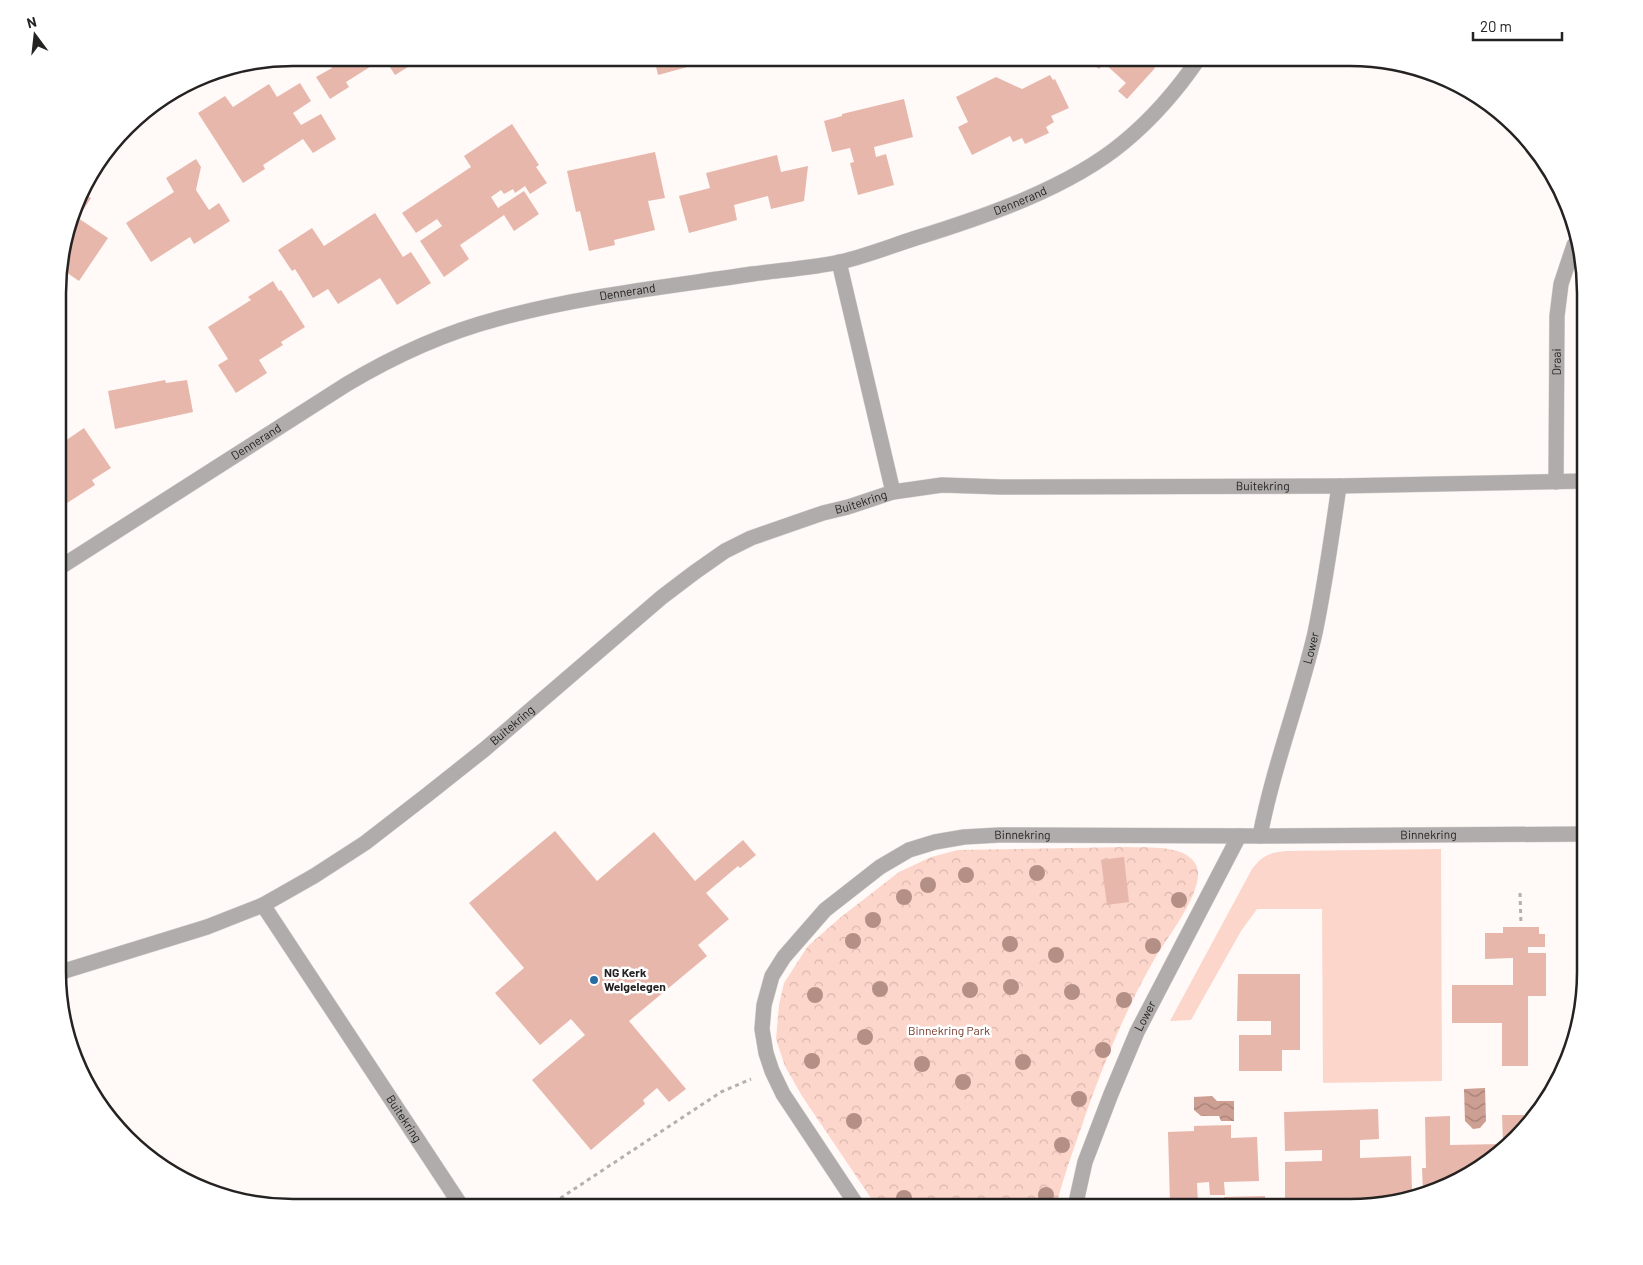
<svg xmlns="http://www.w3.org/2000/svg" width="1643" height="1265" viewBox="0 0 1643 1265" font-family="Barlow,sans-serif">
  <defs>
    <pattern id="forest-crowns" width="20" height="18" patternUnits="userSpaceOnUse" patternTransform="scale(1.25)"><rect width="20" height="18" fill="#fdd6cb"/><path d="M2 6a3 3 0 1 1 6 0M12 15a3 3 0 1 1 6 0" fill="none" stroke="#d9b7ae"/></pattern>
    <pattern id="water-waves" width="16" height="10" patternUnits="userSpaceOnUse" patternTransform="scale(1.25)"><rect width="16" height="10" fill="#cd9e92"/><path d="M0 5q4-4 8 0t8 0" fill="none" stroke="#a68077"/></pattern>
  </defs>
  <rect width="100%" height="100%" fill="#fff9f7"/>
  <!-- green -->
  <path fill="#fdd6cb" d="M1441 849 1442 1081 1323 1083 1322 909H1257L1241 931 1191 1020 1170 1021 1252 869C1263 855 1269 853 1286 851Z"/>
  <!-- forest -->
  <path fill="url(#forest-crowns)" d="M1128 847C1148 848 1188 844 1197 867 1205 890 1167 938 1155 958 1124 1012 1100 1072 1080 1131 1071 1156 1062 1182 1056 1207H877L802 1096 785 1066 776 1039 779 1005 784 983 808 946 841 917 899 872 931 857 958 850Z"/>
  <!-- water -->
  <path fill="url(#water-waves)" d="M1485 1088 1486 1121 1480 1128 1473 1129 1465 1121 1464 1089Z
    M1212 1096 1217 1101H1234V1121H1221L1219 1116H1201L1194 1110V1097Z"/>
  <!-- building -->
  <path fill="#e7b7ab" d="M326 58H413L416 62 395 75 384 58 346 82 349 87 330 99 316 77 332 68Z
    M654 58H734L718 62 717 59 658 75Z
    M1086 58H1143L1155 68 1127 99 1118 91 1126 83 1104 63 1099 69Z
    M1050 75 1053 80 1055 79 1069 108 1051 116 1054 122 1046 127 1049 133 1025 144 1022 138 1013 142 1010 136 972 155 958 127 968 122 956 97 996 77 1022 89Z
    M300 83 311 101 293 113 301 125 321 114 336 139 313 153 303 139 263 165 265 169 243 183 198 113 225 96 233 107 269 84 277 97Z
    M904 99 913 137 874 147 876 157 886 154 894 185 858 195 850 163 854 162 850 148 832 152 824 121 842 116V114Z
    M512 124 539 165 536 167 547 183 530 194 525 186 515 193 513 189 504 194 501 190 491 197 498 208 524 191 539 214 514 231 504 215 460 245 469 259 444 277 420 241 442 226 437 219 416 233 402 213 471 167 464 156Z
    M655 152 665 198 648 201 655 230 614 240 615 245 589 251 580 211 576 212 567 171Z
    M777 155 781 172 808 166 804 201 771 209 768 196 734 205 737 220 689 233 679 196 710 188 706 173Z
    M196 159 201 167 196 190 209 210 219 203 230 221 194 244 190 237 151 262 126 223 174 192 166 178Z
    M83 193 91 198 78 218 108 238 79 281 60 268V262Z
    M375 213 403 257 411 252 431 283 397 305 380 278 338 304 328 289 313 298 295 269 292 271 278 250 312 228 324 246Z
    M273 281 279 291 281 290 305 327 281 342 283 345 259 360 267 373 236 393 218 365 228 359 208 327 251 300 248 297Z
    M165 380 166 383 187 380 193 412 115 429 108 391Z
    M84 428 111 468 92 480 95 485 67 503 62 496 59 498V436L61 435 65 441Z
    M555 831 597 881 654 832 695 881 743 840 756 855 740 868 738 866 706 893 729 919 698 945 707 956 629 1021 686 1089 669 1102 657 1088 643 1100 645 1104 591 1150 532 1080 585 1035 571 1019 540 1045 495 993 524 968 469 903Z
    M1124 857 1129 902 1107 905 1101 860Z
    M1503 927H1539V934H1545V947H1528V953H1546V996H1528V1066H1502V1023H1452V985H1513V958L1485 959V933H1503Z
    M1238 974H1300V1050H1282V1071H1239V1035H1271V1021H1237Z
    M1378 1109 1379 1139 1360 1140V1158L1411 1156 1412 1193 1350 1207H1311V1198L1285 1199V1162L1322 1161V1150L1285 1151 1284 1112Z
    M1502 1115H1527V1127L1459 1180H1451V1184L1423 1191 1422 1168H1426L1425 1117 1450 1116V1145L1503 1144Z
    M1231 1125V1138L1257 1137 1259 1181 1224 1182 1225 1195H1210L1209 1182 1197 1183 1198 1203 1170 1204 1168 1132 1194 1131V1126Z
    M1265 1196 1266 1207H1224V1197Z"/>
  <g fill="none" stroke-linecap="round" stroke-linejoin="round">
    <defs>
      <g id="minor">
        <path d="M839 262 893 492"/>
        <path id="s1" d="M1556 482 1557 316 1561 284 1574 245"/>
        <path id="s2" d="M59 568 347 384C394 356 444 333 497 319 580 296 666 287 752 274 781 270 811 268 840 262 866 256 891 246 916 238 984 217 1069 188 1124 142 1153 118 1178 89 1199 58"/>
        <path id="s3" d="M1260 836C1273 767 1299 702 1315 633 1325 585 1332 535 1339 486"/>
        <path id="s4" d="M263 905 462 1207"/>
        <path id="s5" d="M58 973 207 927 263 905 314 876 365 843 427 795 485 749 662 597 695 572 725 551 751 538 823 513 848 507 893 492 942 485 1001 487 1339 486 1585 481"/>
        <path id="s6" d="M858 1207 783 1094 772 1071 766 1053 762 1029 764 1005 772 976 784 957 825 910 880 867 909 850 935 842 964 837 999 835 1260 836 1585 834"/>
        <path id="s7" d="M1075 1207 1085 1162 1111 1094 1137 1032 1239 836"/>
      </g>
    </defs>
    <!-- minor casing -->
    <use href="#minor" stroke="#dcd7d5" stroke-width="16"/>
    <!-- path -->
    <path stroke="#b5b0ae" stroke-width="3" stroke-dasharray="4 4" stroke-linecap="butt" d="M1520 893 1521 925
      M547 1207 721 1092 751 1079"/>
    <!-- minor -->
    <use href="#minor" stroke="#afacab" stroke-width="15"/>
  </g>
  <!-- trees -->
  <g fill="#b38f86">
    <circle cx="1037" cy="873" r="8"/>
    <circle cx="966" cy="875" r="8"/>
    <circle cx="928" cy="885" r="8"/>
    <circle cx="904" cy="897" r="8"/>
    <circle cx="1179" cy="900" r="8"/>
    <circle cx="873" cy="920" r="8"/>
    <circle cx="853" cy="941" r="8"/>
    <circle cx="1010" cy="944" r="8"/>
    <circle cx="1153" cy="946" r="8"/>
    <circle cx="1056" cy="955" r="8"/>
    <circle cx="1011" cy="987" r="8"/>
    <circle cx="880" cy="989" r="8"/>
    <circle cx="970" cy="990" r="8"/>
    <circle cx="1072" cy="992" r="8"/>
    <circle cx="815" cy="995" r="8"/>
    <circle cx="1124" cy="1000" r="8"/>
    <circle cx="865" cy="1037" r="8"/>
    <circle cx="1103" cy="1050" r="8"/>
    <circle cx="812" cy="1061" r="8"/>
    <circle cx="1023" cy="1062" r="8"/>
    <circle cx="922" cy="1064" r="8"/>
    <circle cx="963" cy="1082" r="8"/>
    <circle cx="1079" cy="1099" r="8"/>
    <circle cx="854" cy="1121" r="8"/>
    <circle cx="1062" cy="1145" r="8"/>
    <circle cx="1046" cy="1195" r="8"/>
    <circle cx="904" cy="1198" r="8"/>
  </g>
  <!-- markers -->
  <circle fill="#286da2" stroke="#fff" stroke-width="2" cx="594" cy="980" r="5"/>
  <g text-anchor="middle" stroke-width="5" stroke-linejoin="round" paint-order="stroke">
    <!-- street labels -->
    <g font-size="12" fill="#252222" stroke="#fff">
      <text dy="4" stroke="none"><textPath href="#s2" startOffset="1044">Dennerand</textPath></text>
      <text dy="4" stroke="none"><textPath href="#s2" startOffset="639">Dennerand</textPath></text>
      <text dy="4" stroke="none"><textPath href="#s1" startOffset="120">Draai</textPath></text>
      <text dy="4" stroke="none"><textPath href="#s2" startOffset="234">Dennerand</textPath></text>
      <text dy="4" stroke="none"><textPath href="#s5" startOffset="1348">Buitekring</textPath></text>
      <text dy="4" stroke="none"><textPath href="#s5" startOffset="944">Buitekring</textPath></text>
      <text dy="4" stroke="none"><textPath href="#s3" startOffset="195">Lower</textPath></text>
      <text dy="4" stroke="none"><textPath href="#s5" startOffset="524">Buitekring</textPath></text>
      <text dy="4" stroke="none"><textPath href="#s6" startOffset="562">Binnekring</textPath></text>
      <text dy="4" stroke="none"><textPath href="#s6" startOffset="968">Binnekring</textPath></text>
      <text dy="4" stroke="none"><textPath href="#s7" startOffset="204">Lower</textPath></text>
      <text dy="4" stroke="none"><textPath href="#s4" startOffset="256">Buitekring</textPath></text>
    </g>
    <!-- poi labels -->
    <g font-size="12" font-weight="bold" fill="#252222" stroke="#fff" text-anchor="start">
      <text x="604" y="977">NG Kerk<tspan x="604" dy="14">Welgelegen</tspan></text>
    </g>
    <!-- park labels -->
    <g font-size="12" fill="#743829" stroke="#fff">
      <text x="949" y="1035">Binnekring Park</text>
    </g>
  </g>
  <!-- crop -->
  <path d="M0 0H1643V1265H0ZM293 66H1350A227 227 0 0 1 1577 293V972A227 227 0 0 1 1350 1199H293A227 227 0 0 1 66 972V293A227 227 0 0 1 293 66Z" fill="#fff" fill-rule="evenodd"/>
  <path fill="none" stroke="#252222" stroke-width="2.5" d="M293 66H1350A227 227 0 0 1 1577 293V972A227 227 0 0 1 1350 1199H293A227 227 0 0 1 66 972V293A227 227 0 0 1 293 66Z"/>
  <!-- north arrow -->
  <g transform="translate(35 35) rotate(345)" stroke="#ffffff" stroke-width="4" paint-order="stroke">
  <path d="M0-4L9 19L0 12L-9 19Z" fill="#252222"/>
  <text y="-8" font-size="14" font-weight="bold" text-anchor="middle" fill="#252222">N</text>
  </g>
  <!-- scale -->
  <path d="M1473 32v8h89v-8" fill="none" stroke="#252222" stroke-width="2.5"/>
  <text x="1480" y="32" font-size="15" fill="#252222" stroke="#ffffff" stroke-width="4" paint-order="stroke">20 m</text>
</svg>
